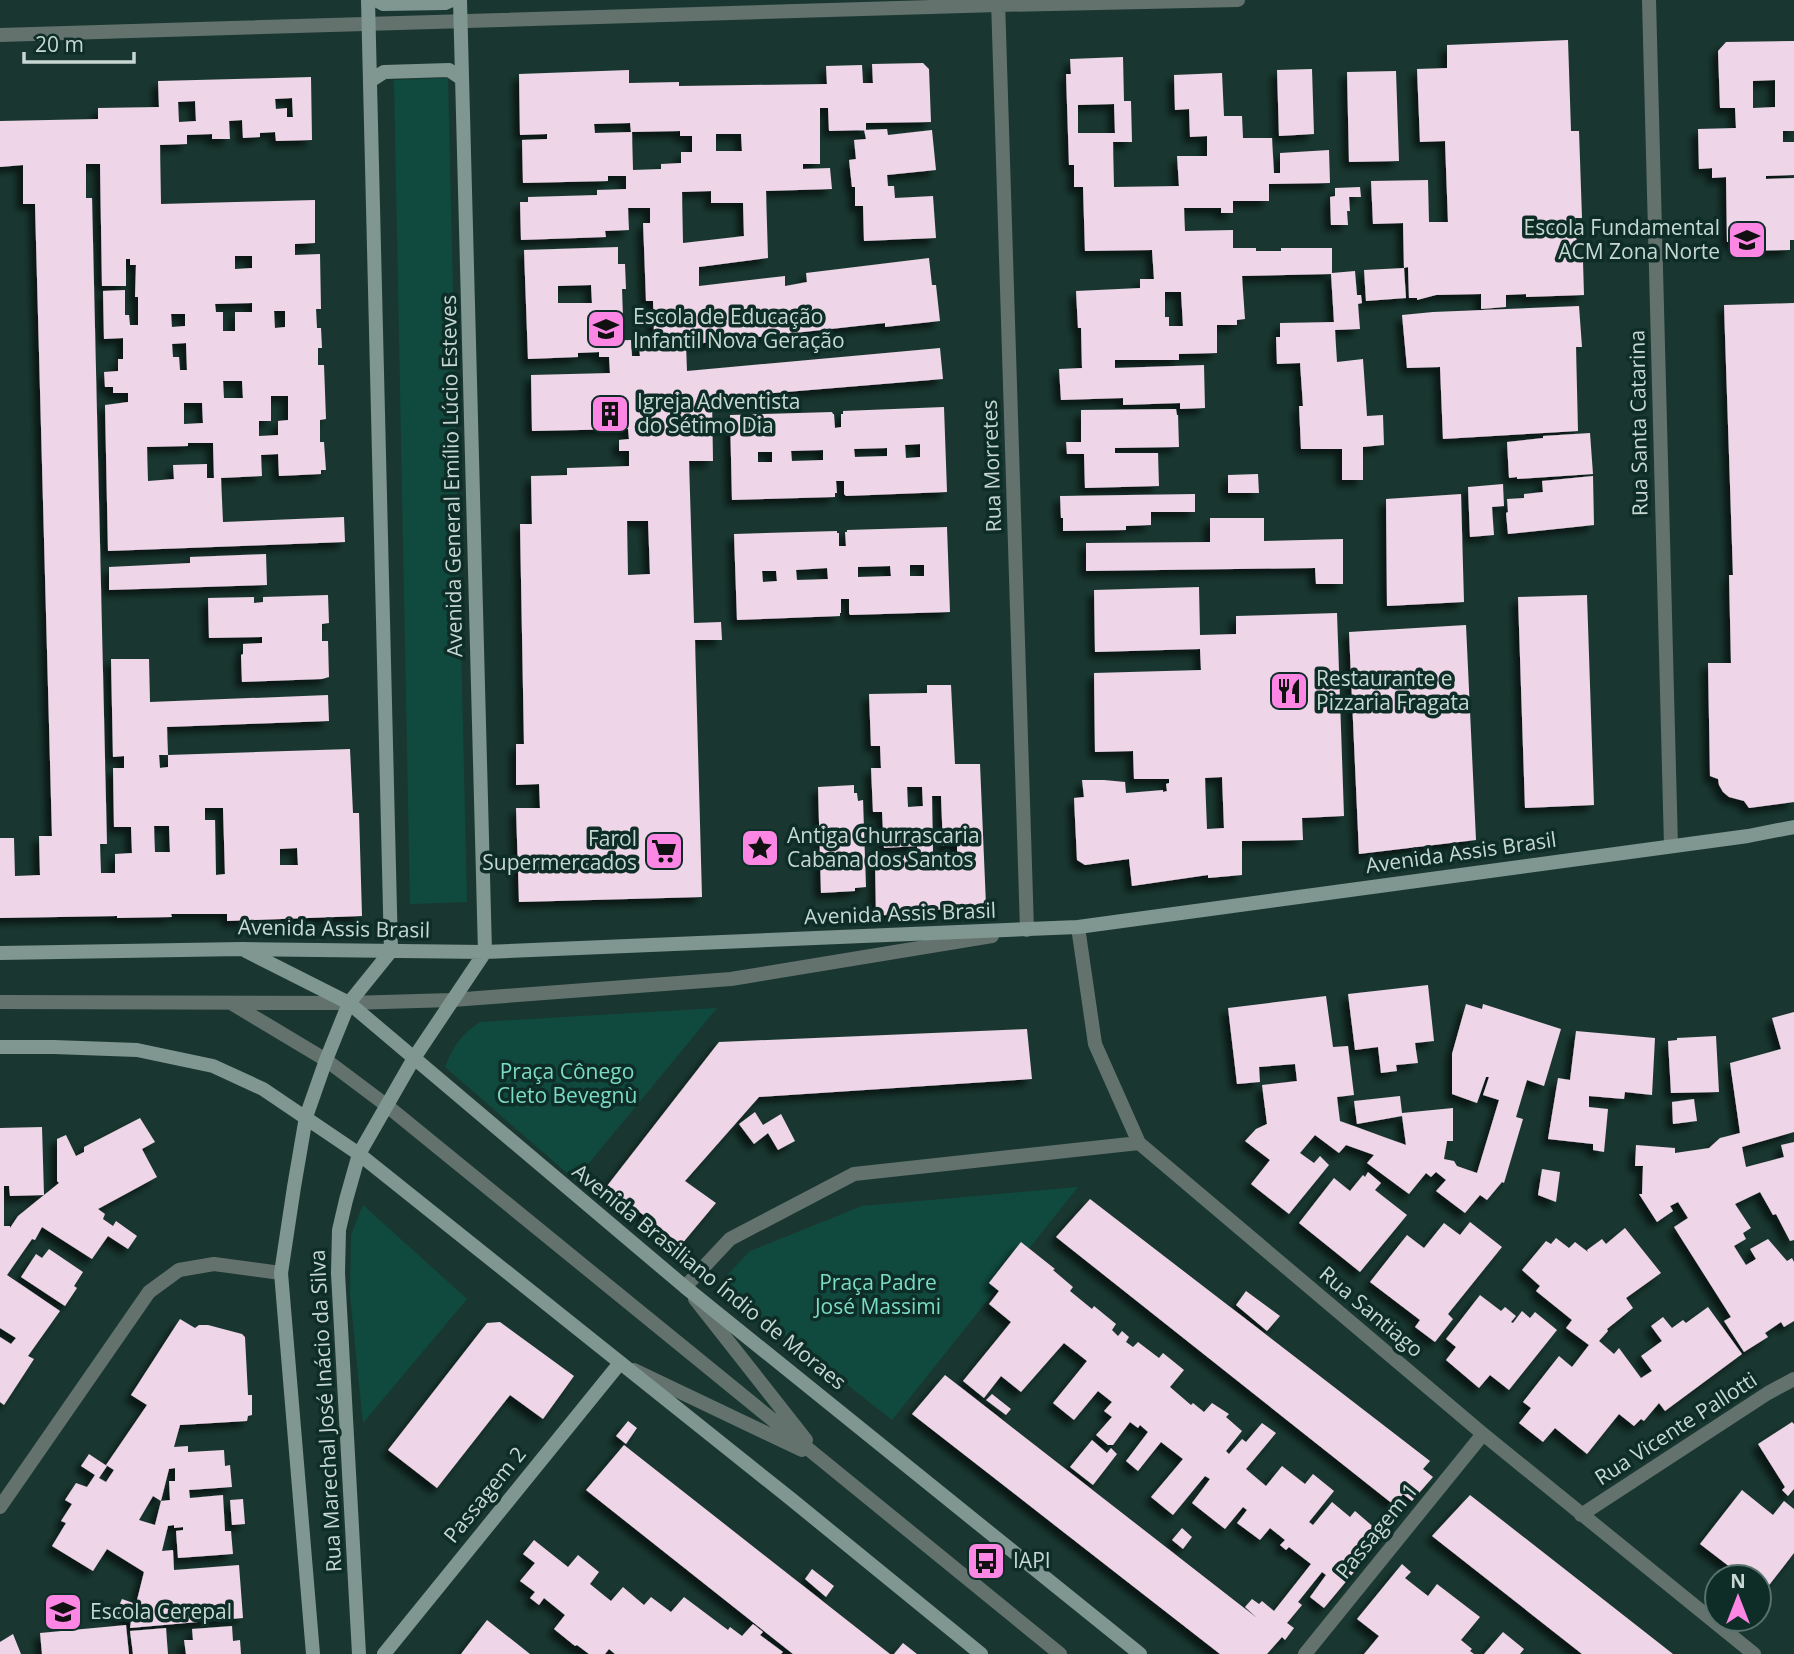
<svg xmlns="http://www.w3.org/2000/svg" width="1794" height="1654" viewBox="0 0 1794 1654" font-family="'Open Sans',sans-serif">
  <defs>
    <filter id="shadow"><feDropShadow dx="-6" dy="6" stdDeviation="3.5" flood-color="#0009"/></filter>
  </defs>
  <rect width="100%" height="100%" fill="#193730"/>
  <!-- green -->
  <path fill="#104a3f" d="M448 78 467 902 410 904 394 80Z
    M717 1008 575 1180 445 1067C454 1045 460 1036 480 1022Z
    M1078 1187 892 1420 719 1284 750 1251 862 1206Z
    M363 1205 467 1299 363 1423 350 1295 351 1235Z"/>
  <!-- building -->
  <path fill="#efd5e8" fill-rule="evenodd" filter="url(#shadow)" d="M1568 40 1571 131H1579L1582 218H1575L1578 261H1583L1584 295 1526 297V294L1506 295V307L1481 309V294L1436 295 1417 300V298H1409L1408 267 1404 268 1403 223 1373 224 1371 181 1428 180 1429 222H1448L1445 141 1420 142 1417 69 1447 68V45Z
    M1794 41V131H1783V142H1794V175L1766 176V179L1794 178V240H1790V250L1735 251V242H1727L1726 177 1712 178V168L1699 169 1698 129 1736 128 1735 108H1720L1718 51 1726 42ZM1775 80V107L1753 108V81Z
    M1123 57 1124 101H1131L1132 142H1113L1114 187 1179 186 1177 156H1207V136L1190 137 1189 109 1175 110 1174 75 1222 73 1224 116H1242L1243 138H1272L1274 173H1280V153L1329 150 1330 183 1269 184V201H1233V213H1221V208H1184L1185 231 1233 230V248H1256V251H1281V248H1332V273L1355 271 1357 295H1361L1362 303 1358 304 1360 329 1335 330 1337 362 1363 359 1367 416 1383 415 1384 445 1363 447V480H1342V449H1301L1299 406H1303L1300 363 1277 364 1276 337H1280V323L1334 322 1331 274 1242 276 1245 319 1237 320V325H1217V353L1179 354V360H1115V368L1204 365 1205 408 1180 409V403L1123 405V398L1061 400 1059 369 1082 368 1081 328H1078L1076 291 1140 288V279H1154L1152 250 1085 251 1083 187H1074V165H1069L1066 74H1071L1070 59ZM1114 104 1115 133H1078V105ZM1165 292H1181L1183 326H1169V317H1165Z
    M923 63 929 69 931 122 866 123V130L829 131 828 108H820V164H803V169L830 168 832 189 766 191 768 258 699 267V286L785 276V286L807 282 806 273 929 258 932 285H936L940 321 885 327V323L686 345 687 371 940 348 943 379 712 398 713 461H689L694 623 721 622 722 640H695L702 897 519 902 516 808H540L539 784 516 785V744H524L520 524H532L531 476 567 475V468L629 466V451H619V440L629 439 628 429 532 431 531 375 610 373 609 357H599V352L578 353V357L528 359 524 250 618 247V264H625L626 289H622L623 317 599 318V341L631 340 632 356H640L638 336H654L653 301H646L644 247 643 223H650V208H628L629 230 605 231 606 237 521 240 520 202H528V197L597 195V190L626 189V176H608V181L523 183 522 140 547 139V134L520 135 519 74 629 70V83L679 82V86L827 84 826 66 862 65 863 83H873L872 64ZM630 123 631 132 595 133 594 124ZM680 131V136H692V152H681V163L661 164V169L633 170 632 132ZM716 134H741L742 151H716ZM711 191V203H743L744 236 683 243 682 192ZM591 285 592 303H558V286ZM627 521H648L650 574 628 575Z
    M1312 69 1314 134 1279 136 1277 70Z
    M1396 71 1399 161 1349 162 1347 72Z
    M311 77 312 140 276 141 275 132 260 133V137L243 138 242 120 229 121 230 139H212V134L187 135V144L160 145 161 204 315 200V243L295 244V255L320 254 321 309H316L317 328H321L322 348H318V365H324L326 419 320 420V442H324L326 470H321V474L279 476 278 454 261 455 262 476 221 478 223 522 344 517 345 542 108 551 105 405 128 402V393H113V387H105L104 372 118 371V359H123V338L104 339 103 291 125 290V315H129L130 325H138V297H135L136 265H130V259H126V286H102L100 164H86V198H92L107 844H100L101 873H115V854L132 853 131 827H114L113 768H124V756L113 757 111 659H149L150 702 328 695 329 721 167 727 168 755 350 749 353 813H359L362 916 227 921V914H171L172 917 117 918V916L0 918V838H14L15 876 40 875 39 836H52L35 204H23V165L0 167V121L98 119V108L159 107 158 81ZM292 98 293 117H287V108L276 109 275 99ZM195 101 196 121 179 122 178 102ZM235 256H252V268L235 269ZM252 303V312H235V331H223V312H216L215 304ZM274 311H285V327L275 328ZM171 314H185V326L172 327ZM186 343 187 370H180L179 357H173L172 344ZM223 381H242L243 398H224ZM271 396H288V420L278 421V435L259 436V421H271ZM184 403H202L203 423 184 424ZM188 443H213L214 478H207V464L173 465 174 479 148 481 147 447 188 446ZM159 755H168V767L160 768ZM205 808H223L225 874 216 875 215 820H205ZM154 826H169L170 852H155ZM297 848 298 865H280V849Z
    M887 129 888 135 932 130 936 170 887 175 888 186H894L895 198 933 196 936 238 864 241 863 206H855V187H852L849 160 856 159 854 140 866 139 864 130Z
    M1360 187 1361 197H1349L1350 211H1347L1348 225H1331L1330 197 1335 196V188Z
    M1404 268 1406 298 1366 301 1364 270Z
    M1794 303V802L1749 808 1744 801 1729 797 1723 792 1719 785 1718 779 1710 776 1708 663H1731L1729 575H1733L1724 305Z
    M1579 306 1582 347H1576L1578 431 1443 439 1440 367 1407 368 1402 315 1433 312Z
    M944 407 947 492 846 496 844 494V481H836L837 493H835V497L732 500 730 415 832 412 833 414H834L835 428 841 427V414H843V411ZM920 444V457L906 458 905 445ZM887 448V456L855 457 854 449ZM823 450V460L792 461 791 451ZM758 452H772V462H758Z
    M1176 409 1177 415H1178L1179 447 1115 448V453H1158L1159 486 1085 488 1084 454H1067L1066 442H1081V410Z
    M1590 433 1593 474 1517 479V477L1509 478 1507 442 1543 438V436Z
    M1258 474 1259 493H1228V475Z
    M1593 476 1594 525 1508 534 1506 513 1508 512 1507 499 1524 498V494L1543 492 1542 481Z
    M1503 484 1504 506 1492 507 1494 535 1470 537 1468 487Z
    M1195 494V512H1151V525L1126 526V530L1063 531V518H1061L1060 496Z
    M1461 494 1464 602 1387 606 1386 499Z
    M1210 518H1264V541L1343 539V584H1316L1315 568 1086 571V543L1210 542Z
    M947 527 950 612 850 615 849 613V599H841V613H840V616L737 620 734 534 837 531V533H839V546H846L845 532H847V530ZM910 565H924V576H910ZM890 566 891 576 858 577V567ZM827 568 828 579 797 580 796 570ZM762 571H776L777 581 763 582Z
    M266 554 267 585 109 590V567L190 563V557Z
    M1199 587 1200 635 1236 634V616L1337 613 1344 816 1302 818 1303 840 1242 841V875L1208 878V875L1132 886 1129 859 1085 865 1077 860 1074 798 1084 797 1082 780H1104L1125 782 1126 793 1163 790V792L1167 791 1166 784 1169 783V779H1134L1133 751 1095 752 1094 673 1201 670 1200 649 1095 652 1094 590ZM1222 777 1224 828 1207 829 1205 778Z
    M328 595 329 623 322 624V641H328L329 677 322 679 242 682 241 655 243 654V644L262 643V637L209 638 208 598 254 597V603L263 602V597Z
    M1587 595 1594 805 1525 808 1518 597Z
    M1466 625 1476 840 1359 854 1349 632Z
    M927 685H951L955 764H980L986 905 876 916 875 860 892 858V855H917V846L884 848 882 812H873L871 768H881L880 746H871L869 694 927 693ZM907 787H922L923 806 908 807ZM932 796H941L943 846H957V852L933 853Z
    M854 785V793H857L858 801 863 800 866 887 855 888V891L821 893 818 787Z
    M1428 985 1434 1041 1415 1043 1418 1063 1396 1065 1397 1071 1381 1073 1378 1047 1355 1050 1348 994Z
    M1326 996 1333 1047 1348 1046 1354 1095 1337 1097 1340 1121 1406 1145 1402 1116 1357 1124 1354 1101 1400 1096 1402 1113 1453 1108V1141H1447L1444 1159 1454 1161 1457 1166 1477 1173 1499 1100 1483 1095 1489 1077H1486L1477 1103 1452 1094V1054L1466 1004 1482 1009 1483 1004 1561 1029 1544 1086 1527 1080 1516 1117 1523 1119 1504 1183 1502 1182 1487 1200 1480 1195 1465 1213 1436 1191 1446 1180 1436 1172 1431 1177 1426 1173 1409 1194 1367 1163 1374 1155 1346 1145 1339 1153 1315 1135 1300 1153 1314 1163 1320 1156 1329 1165 1289 1214 1251 1184 1270 1160 1245 1141 1256 1129 1267 1124 1262 1085 1297 1081 1295 1064 1259 1067 1260 1082 1237 1084 1228 1008Z
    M1794 1012V1132L1742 1147 1746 1167 1784 1157 1781 1145 1794 1142V1240L1790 1241 1776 1214 1773 1215 1760 1192 1735 1204 1751 1228 1743 1233 1746 1239 1734 1246 1746 1265 1756 1259 1750 1249 1768 1239 1787 1261 1792 1258 1794 1262V1321L1784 1327 1781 1322 1765 1333 1768 1337 1744 1352 1724 1321 1731 1317 1674 1227 1688 1218 1678 1202 1670 1206 1673 1211 1657 1222 1639 1194H1642L1643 1166H1635L1636 1145 1675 1148V1153L1709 1148 1720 1138 1740 1133 1730 1063 1781 1049 1772 1018Z
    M1027 1029 1032 1079 759 1097 685 1181 716 1203 681 1245 607 1186 719 1042Z
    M1576 1031 1655 1038 1652 1095 1625 1092 1624 1099 1589 1096V1107L1608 1109 1604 1152 1593 1150V1144L1548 1139 1558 1078 1570 1080Z
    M1716 1036 1719 1092 1671 1093 1668 1041 1677 1040V1038Z
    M1694 1099 1697 1121 1673 1124 1672 1102Z
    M755 1112 763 1125 781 1114 795 1141 778 1150 768 1133 754 1144 739 1124Z
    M140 1118 155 1142 142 1149 157 1177 98 1209 105 1214 103 1219 113 1226 116 1221 137 1236 128 1249 108 1236 92 1259 42 1227 35 1240 32 1239 7 1275 60 1311 28 1356 34 1359 4 1405 0 1402V1337L11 1344 16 1338 0 1328V1128L42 1127 44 1195 59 1183 57 1181V1139L66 1135 76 1156 84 1152V1147ZM4 1186H9L10 1196 44 1195 18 1216 10 1228V1226H4Z
    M1542 1169 1560 1172 1556 1202 1538 1195Z
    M1368 1172 1381 1183 1375 1190 1407 1215 1360 1272 1299 1223 1334 1178 1350 1191 1363 1175 1365 1177Z
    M1090 1199 1430 1461 1423 1469 1433 1477 1412 1501 1403 1494 1394 1505 1056 1237Z
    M1470 1222 1502 1247 1448 1314 1453 1319 1435 1342 1415 1327 1420 1320 1370 1282 1407 1235 1424 1248 1444 1223 1460 1235Z
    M1625 1228 1661 1273 1626 1298 1633 1308 1607 1329 1608 1331 1599 1341 1614 1354 1619 1348 1641 1378 1652 1371 1641 1356 1662 1341 1651 1326 1663 1317 1672 1328 1683 1320 1686 1323 1708 1307 1742 1354 1665 1411 1659 1403 1644 1421 1641 1419 1634 1426 1619 1414 1587 1454 1555 1428 1543 1442 1519 1423 1531 1408 1523 1402 1559 1356 1572 1367 1589 1345 1566 1328 1572 1320 1536 1291 1540 1286 1522 1270 1546 1241 1551 1244 1556 1238 1569 1248 1575 1242 1588 1252 1587 1250 1602 1239 1606 1244Z
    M1021 1242 1055 1269 1053 1270 1073 1287 1070 1291 1092 1309 1094 1306 1116 1324 1112 1330 1118 1336 1122 1331 1129 1337 1126 1342 1133 1347 1138 1342 1159 1358 1163 1353 1184 1370 1170 1387 1191 1405 1193 1403 1204 1412 1212 1403 1229 1414 1226 1417 1242 1431 1226 1451 1229 1454 1242 1439 1246 1442 1262 1423 1276 1433 1246 1469 1266 1486 1282 1466 1305 1484 1313 1474 1334 1491 1309 1522 1313 1525 1332 1502 1350 1517 1355 1511 1384 1536 1324 1608 1310 1597 1326 1575 1322 1572 1298 1602 1302 1605 1287 1623 1294 1628 1285 1640 1282 1637 1267 1654H1220L912 1414 945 1375 1257 1618 1245 1607 1252 1599 1259 1604 1262 1601 1274 1611 1311 1564 1289 1547 1286 1550 1280 1545 1285 1540 1270 1528 1260 1540 1237 1523 1247 1510 1243 1507 1225 1529 1192 1503 1210 1479 1205 1476 1173 1515 1151 1497 1183 1459 1161 1442 1138 1471 1126 1461 1148 1432 1140 1425 1138 1428 1130 1422 1113 1445H1108L1096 1435 1112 1417 1104 1411 1112 1402 1098 1391 1074 1420 1053 1403 1087 1361 1064 1343 1021 1392 1001 1376 984 1398 963 1381 1011 1322 989 1304 999 1291 989 1283Z
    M49 1249 83 1272 74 1286 77 1288 65 1306 21 1277 36 1254 42 1258Z
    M1246 1291 1280 1316 1267 1331 1236 1305Z
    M1480 1295 1501 1311 1505 1307 1516 1316 1511 1322 1513 1323 1522 1311 1530 1318 1535 1312 1557 1330 1509 1390 1490 1375 1479 1388 1446 1360 1456 1347 1446 1339Z
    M180 1319 195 1328 199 1325H208L242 1334 245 1337 248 1395H252V1415L248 1416 247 1421 180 1425 174 1447 188 1446V1452L224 1450 225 1466 230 1465 232 1487 189 1490 190 1498 223 1495 225 1531H231L233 1554 178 1558 176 1531 183 1530V1527L174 1528V1525L168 1526 162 1551 173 1550 174 1570 239 1565 243 1618 130 1628 131 1621 115 1615 122 1599 136 1604 144 1572 107 1549 93 1571 52 1546 66 1523 61 1521 72 1504 65 1500 76 1483 87 1487 95 1475 81 1466 89 1454 107 1466 99 1478 106 1482 114 1470 106 1465 147 1405 131 1395ZM175 1468V1481H169L170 1500 161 1501 169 1469ZM153 1496 161 1501 155 1525 139 1520Z
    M500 1322 574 1376 543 1419 510 1395 437 1488 388 1450 487 1323Z
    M992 1394 1011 1409 1006 1415 986 1400Z
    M628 1421 637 1428 626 1444 616 1436Z
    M1792 1422 1794 1424V1489L1788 1496 1782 1490 1785 1487 1758 1444Z
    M1092 1440 1107 1453 1111 1448 1117 1454 1093 1485 1070 1467Z
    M624 1445 890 1654H793L586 1490Z
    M1742 1490 1773 1515 1784 1501 1794 1509V1553L1763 1593 1759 1590V1577H1743L1700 1544Z
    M1470 1495 1673 1654H1582L1432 1536Z
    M243 1499 245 1524 232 1525 230 1500Z
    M1182 1528 1192 1537 1183 1549 1172 1540Z
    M534 1540 568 1567 578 1555 599 1572 590 1584 611 1601 623 1587 644 1605 651 1597 671 1612 684 1597 728 1630 730 1627 742 1636 753 1624 763 1632 760 1635 783 1652 781 1654H615L609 1649 605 1654H589L577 1645 575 1646 554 1629 565 1615 544 1598 539 1605 530 1598 535 1592 520 1581 535 1563 523 1554Z
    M1402 1564 1411 1572 1405 1578 1428 1596 1437 1584 1480 1617 1461 1640 1472 1649 1470 1651 1474 1654H1364L1379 1636 1357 1619Z
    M812 1569 834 1586 826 1597 805 1579Z
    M487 1620 530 1654H461Z
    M126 1625 129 1654H42L40 1633Z
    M232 1626 233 1641 240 1640 241 1654H186L184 1640H193L192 1629Z
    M166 1628 168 1654H133L130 1631Z
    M1503 1632 1524 1649 1520 1654H1484Z
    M13 1634 21 1654H0V1642Z
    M903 1643 917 1654H894Z"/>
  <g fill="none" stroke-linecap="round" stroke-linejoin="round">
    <!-- lane -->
    <path stroke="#64726e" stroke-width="14" d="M0 1002 349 1003 452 1000 731 979 992 936
      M231 1003 326 1060 386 1105 1060 1654
      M695 1299 806 1440
      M634 1370 802 1450"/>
    <!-- street -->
    <path stroke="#64726e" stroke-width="14" d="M998 0 1027 930
      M1649 0 1671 846
      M0 35 998 5 1238 0
      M1078 927 1095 1044 1139 1143 1483 1434 1754 1654
      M685 1287 730 1239 854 1174 1139 1143
      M0 1507 149 1292 179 1270 214 1264 281 1273
      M1581 1515 1768 1393 1794 1379
      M1305 1654 1483 1434"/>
    <!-- secondary -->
    <path stroke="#809690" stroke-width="14" d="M368 0 391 951
      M376 0 383 4 445 3 452 0
      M460 0 485 952
      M370 81 384 72 449 70 462 79
      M246 951 349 1003 685 1287 1140 1654
      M0 953 242 949 485 952 1078 927 1748 836 1794 827
      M0 1047H54L137 1050 213 1066 263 1089 359 1154 791 1499 981 1654
      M313 1654 281 1273 294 1187 306 1117 326 1060 349 1003 391 951
      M359 1654 338 1273 339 1230 346 1200 359 1154 414 1058 485 952
      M384 1654 620 1363"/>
  </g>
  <!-- icons -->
  <defs>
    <symbol id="school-square" viewBox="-11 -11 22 22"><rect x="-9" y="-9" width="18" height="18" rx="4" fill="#fc86e4" stroke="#0f2d27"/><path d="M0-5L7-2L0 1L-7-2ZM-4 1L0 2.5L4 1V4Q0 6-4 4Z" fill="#111"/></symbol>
    <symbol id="building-square" viewBox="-11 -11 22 22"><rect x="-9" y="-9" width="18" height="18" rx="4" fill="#fc86e4" stroke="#0f2d27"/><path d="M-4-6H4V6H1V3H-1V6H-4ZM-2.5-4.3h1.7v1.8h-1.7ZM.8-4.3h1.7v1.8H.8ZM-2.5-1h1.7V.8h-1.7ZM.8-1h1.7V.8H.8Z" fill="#111"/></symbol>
    <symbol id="restaurant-square" viewBox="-11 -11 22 22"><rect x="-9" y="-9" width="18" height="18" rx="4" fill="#fc86e4" stroke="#0f2d27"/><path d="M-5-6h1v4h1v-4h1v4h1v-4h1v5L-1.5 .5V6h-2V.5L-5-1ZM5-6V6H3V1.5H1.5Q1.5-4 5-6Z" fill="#111"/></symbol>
    <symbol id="sight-square" viewBox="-11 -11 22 22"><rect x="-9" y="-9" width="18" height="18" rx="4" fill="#fc86e4" stroke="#0f2d27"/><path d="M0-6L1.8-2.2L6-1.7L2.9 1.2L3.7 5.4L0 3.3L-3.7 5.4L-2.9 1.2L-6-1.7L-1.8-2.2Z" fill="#111"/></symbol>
    <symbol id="supermarket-square" viewBox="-11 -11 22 22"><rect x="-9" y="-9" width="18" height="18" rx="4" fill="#fc86e4" stroke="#0f2d27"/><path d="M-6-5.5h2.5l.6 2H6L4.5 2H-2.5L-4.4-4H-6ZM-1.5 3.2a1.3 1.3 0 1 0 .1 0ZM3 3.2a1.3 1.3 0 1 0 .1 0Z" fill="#111"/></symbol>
    <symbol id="bus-square" viewBox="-11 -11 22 22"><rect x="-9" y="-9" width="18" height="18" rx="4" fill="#fc86e4" stroke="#0f2d27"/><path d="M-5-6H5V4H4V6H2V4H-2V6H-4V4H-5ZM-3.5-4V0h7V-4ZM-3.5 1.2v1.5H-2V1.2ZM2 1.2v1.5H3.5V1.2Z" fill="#111"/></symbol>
  </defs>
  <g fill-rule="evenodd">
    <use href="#school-square" x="1725" y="218" width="44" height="44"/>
    <use href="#school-square" x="584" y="307" width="44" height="44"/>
    <use href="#building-square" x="588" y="392" width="44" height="44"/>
    <use href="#restaurant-square" x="1267" y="669" width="44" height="44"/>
    <use href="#sight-square" x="738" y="826" width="44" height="44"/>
    <use href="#supermarket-square" x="642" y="829" width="44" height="44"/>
    <use href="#bus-square" x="964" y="1539" width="44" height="44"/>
    <use href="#school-square" x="41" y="1590" width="44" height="44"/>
  </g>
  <g text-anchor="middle" stroke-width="7" stroke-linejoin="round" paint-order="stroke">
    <!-- poi labels -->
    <g font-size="21" fill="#c7d8d3" stroke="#0f2d27" text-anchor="start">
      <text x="1720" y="235" text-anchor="end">Escola Fundamental<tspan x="1720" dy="24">ACM Zona Norte</tspan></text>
      <text x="633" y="324">Escola de Educação<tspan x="633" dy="24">Infantil Nova Geração</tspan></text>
      <text x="637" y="409">Igreja Adventista<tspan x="637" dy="24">do Sétimo Dia</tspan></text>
      <text x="1316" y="686">Restaurante e<tspan x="1316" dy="24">Pizzaria Fragata</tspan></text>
      <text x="787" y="843">Antiga Churrascaria<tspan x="787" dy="24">Cabana dos Santos</tspan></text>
      <text x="637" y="846" text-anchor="end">Farol<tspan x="637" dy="24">Supermercados</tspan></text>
      <text x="1013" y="1568">IAPI</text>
      <text x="90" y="1619">Escola Cerepal</text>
    </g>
    <!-- street labels -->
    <g font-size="21" fill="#c7d8d3" stroke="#0f2d27">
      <text transform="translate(1639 423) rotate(-91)" y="7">Rua Santa Catarina</text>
      <text transform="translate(992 466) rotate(-92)" y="7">Rua Morretes</text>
      <text transform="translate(452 476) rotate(-91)" y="7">Avenida General Emílio Lúcio Esteves</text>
      <text transform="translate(1461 853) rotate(-8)" y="7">Avenida Assis Brasil</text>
      <text transform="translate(900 914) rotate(-2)" y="7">Avenida Assis Brasil</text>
      <text transform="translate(334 929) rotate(1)" y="7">Avenida Assis Brasil</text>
      <text transform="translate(709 1277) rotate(39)" y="7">Avenida Brasiliano Índio de Moraes</text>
      <text transform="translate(1371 1312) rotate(40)" y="7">Rua Santiago</text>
      <text transform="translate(326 1411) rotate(-93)" y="7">Rua Marechal José Inácio da Silva</text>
      <text transform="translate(1676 1429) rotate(-33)" y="7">Rua Vicente Pallotti</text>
      <text transform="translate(485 1495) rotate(-51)" y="7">Passagem 2</text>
      <text transform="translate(1377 1531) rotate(-51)" y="7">Passagem 1</text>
    </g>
    <!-- park labels -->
    <g font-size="21" fill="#7bdbc5" stroke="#0f2d27">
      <text x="567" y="1079">Praça Cônego<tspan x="567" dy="24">Cleto Bevegnù</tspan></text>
      <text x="878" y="1290">Praça Padre<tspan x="878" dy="24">José Massimi</tspan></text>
    </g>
  </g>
  <!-- north arrow -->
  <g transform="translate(1738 1598)"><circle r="33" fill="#0f2d27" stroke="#59716c" stroke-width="2"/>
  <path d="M0-5L12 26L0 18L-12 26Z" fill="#fc86e4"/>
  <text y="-10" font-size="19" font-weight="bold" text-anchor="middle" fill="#c7d8d3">N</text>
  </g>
  <!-- scale -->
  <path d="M24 52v10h110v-10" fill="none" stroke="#c7d8d3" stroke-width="3.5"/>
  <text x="35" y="52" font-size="21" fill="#c7d8d3" stroke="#0f2d27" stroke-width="5" paint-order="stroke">20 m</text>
</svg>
